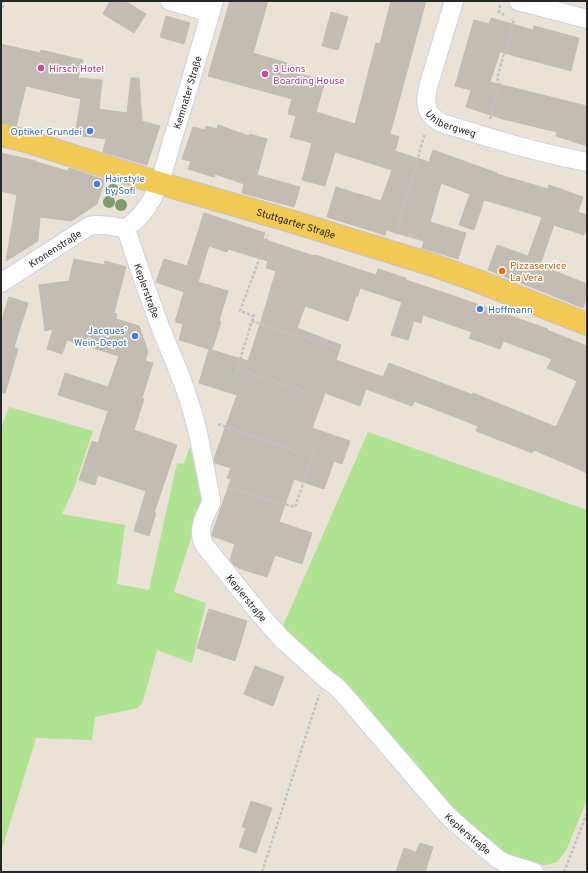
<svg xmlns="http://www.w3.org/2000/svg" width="588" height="873" viewBox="0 0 588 873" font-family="Overpass,sans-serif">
  <rect width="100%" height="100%" fill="#eae1d7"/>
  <!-- green -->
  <path fill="#afe392" d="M9 407 93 431 74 488 62 514 125 525 117 584 149 590 177 463 184 464 190 446 202 502 174 592 206 603 192 663 157 650 143 701 138 708 95 717 92 740 36 738 1 852V429Z
    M368 432 587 510V799L567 849 557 862 546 865 518 862 470 830 282 628Z"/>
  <!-- building -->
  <path fill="#c2bcb3" stroke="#c5bdb1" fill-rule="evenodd" d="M110 1H125L146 14 134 33 103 14Z
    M230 1H268L253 53 287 63 285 70 325 81 316 112 355 124 376 43 380 44 391 1H426L390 134 399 137 395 151 429 162 433 150 497 173V174L548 189 549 185 583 197 578 212 587 215V227L584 235 554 225 540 265 587 284V297L583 308 531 287 488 270 497 245 528 256 542 217 484 200 474 230 459 225 470 194 441 183 430 222 466 233 458 259 422 248 424 241 386 230 385 235 327 217 336 187 381 201 392 170 335 152 325 186 302 180 312 143 290 137 296 116 288 114 292 99 208 76Z
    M331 12 348 17 338 50 322 46Z
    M166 16 190 23 184 44 160 37Z
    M491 18 533 30 534 26 579 38 571 71 500 52 490 82 587 106V146L556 136 557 132 503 119 466 107 471 90 455 86 474 20 489 24Z
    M1 44 40 53 41 50 83 60 78 78 102 80 99 109 127 113 131 78H139L142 121 160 126 147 165 103 152 106 139 75 135 81 99 26 86 16 126 1 123Z
    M218 125 249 136 250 134 267 139 257 175 300 187 294 207 242 193 244 184 215 174 214 177 188 169 191 161 182 159 193 127 205 130 206 126 217 129Z
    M1 153 36 161V162L68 171 69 168 105 180 97 204 71 221 40 217 38 241 6 261 17 195 1 191Z
    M204 213 265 233 263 239 314 256 315 255 376 275 378 269 406 278V280L448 294 548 329 547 330 587 346V473L569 465 534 450 532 453 476 431 478 426 414 401 412 406 366 389 360 406 325 393 312 428 350 441 342 464 334 461 324 489 294 479 279 522 312 533 302 564 275 555 267 577 241 569 234 565 230 560 235 544 212 536V534L231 479 227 478 231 468 215 463 214 459 237 395 199 383 209 349 212 350 179 340 183 324 175 322 184 292 156 282 164 259 187 266ZM209 246 227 252 228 249 268 261 266 268 276 271 261 321 248 361 212 350 221 322 219 321 228 291 198 282ZM360 288 402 302 391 335 408 340 414 321 421 323 423 315 472 332 469 338 500 349 503 341 552 359 547 368 577 381 556 427 473 393V395L389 363 383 377 336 360 341 345 297 328 305 306 348 321 356 296H358Z
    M74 259 104 265 105 261 126 267 114 313 117 314 116 319 139 326 148 352 145 361 153 363 142 398 144 399 134 430 177 445 154 513H156L149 536 134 531 146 491 98 475 95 485 79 480 92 441 98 443 108 411 58 395 65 373 108 387 119 356 67 340 62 354 47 349 53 329 45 331 39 285 69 281Z
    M9 297 28 303 14 347 18 349 5 393H1V322Z
    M209 609 247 621 235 661 197 648Z
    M255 666 284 677 273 706 244 694Z
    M251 801 272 808 256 853 239 847 246 828 242 827Z
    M420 843 433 847 425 872H396L404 848 416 852Z"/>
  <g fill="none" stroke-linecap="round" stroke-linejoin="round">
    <defs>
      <g id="minor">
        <path d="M170 1 210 13"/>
        <path id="s1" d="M454 1 428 87C426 98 424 107 432 116 438 124 456 127 465 130 505 143 546 154 587 162"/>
        <path d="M518 1 587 19"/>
        <path id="s2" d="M126 228C135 258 146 288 157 318 166 344 179 369 187 395 199 428 204 465 211 499V503C204 518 196 530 205 546L259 613 281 638 327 680 336 686 346 697 447 815 467 833 498 859 505 863 534 872"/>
        <path id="s3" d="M1 283 89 226C101 223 114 227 126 228 137 221 146 210 152 199 162 181 166 161 172 141 187 95 200 48 214 1"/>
      </g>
      <g id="major">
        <path id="s4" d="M1 135 26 141 162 184 287 220 433 265 475 280 587 324"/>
      </g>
    </defs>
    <!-- minor casing -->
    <use href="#minor" stroke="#cdd1e1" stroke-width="20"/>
    <!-- major casing -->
    <use href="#major" stroke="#c3c3c3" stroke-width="24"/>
    <!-- path -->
    <path stroke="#c3c3c3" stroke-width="2.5" stroke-dasharray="3 2" stroke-linecap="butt" d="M500 5 499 12 506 16
      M3 8V1
      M490 119 500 84 497 78 514 20 512 19
      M396 234 425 133
      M252 321 254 316 240 311 268 235
      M237 369 252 321 336 347
      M235 377 237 369 309 393
      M218 424 299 452
      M228 488 295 507 315 450
      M262 872 319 695
      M564 872 587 813"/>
    <!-- minor -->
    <use href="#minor" stroke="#fff" stroke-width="18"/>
    <!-- major -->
    <use href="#major" stroke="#f2c954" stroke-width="22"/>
  </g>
  <!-- trees -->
  <g fill="#809c6d">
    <circle cx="113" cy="190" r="6"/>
    <circle cx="109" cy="202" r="6"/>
    <circle cx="121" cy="205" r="6"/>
  </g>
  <!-- markers -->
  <g fill="#d1479c" stroke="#fff" stroke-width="1.5">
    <circle cx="41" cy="68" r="4"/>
    <circle cx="265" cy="74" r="4"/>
  </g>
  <g fill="#3f7fe0" stroke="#fff" stroke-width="1.5">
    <circle cx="90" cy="131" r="4"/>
    <circle cx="97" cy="184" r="4"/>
    <circle cx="480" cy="309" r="4"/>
    <circle cx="135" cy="336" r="4"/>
  </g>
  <circle fill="#e8710a" stroke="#fff" stroke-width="1.5" cx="502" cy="271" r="4"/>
  <g text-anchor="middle" stroke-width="3" stroke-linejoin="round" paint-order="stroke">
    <!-- hotel labels -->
    <g font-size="10" fill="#b23c85" stroke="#fff" text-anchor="start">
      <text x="49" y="72">Hirsch Hotel</text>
      <text x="273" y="72">3 Lions<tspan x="273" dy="12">Boarding House</tspan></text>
    </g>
    <!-- street labels -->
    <g font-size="10" fill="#272727" stroke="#fff">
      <text dy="4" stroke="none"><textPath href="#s3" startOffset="294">Kemnater Straße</textPath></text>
      <text dy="4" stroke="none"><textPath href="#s1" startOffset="141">Uhlbergweg</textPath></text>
      <text dy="4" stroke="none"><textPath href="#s4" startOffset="308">Stuttgarter Straße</textPath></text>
      <text dy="4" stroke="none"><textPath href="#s3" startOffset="64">Kronenstraße</textPath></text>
      <text dy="4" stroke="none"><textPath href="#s2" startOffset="66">Keplerstraße</textPath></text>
      <text dy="4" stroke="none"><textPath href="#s2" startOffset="401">Keplerstraße</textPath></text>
      <text dy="4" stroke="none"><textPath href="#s2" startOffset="725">Keplerstraße</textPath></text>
    </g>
    <!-- shop labels -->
    <g font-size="10" fill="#366cbe" stroke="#fff" text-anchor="end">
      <text x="82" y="135">Optiker Grundei</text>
      <text x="105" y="182" text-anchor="start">Hairstyle<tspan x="105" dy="12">by Sofi</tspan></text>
      <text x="488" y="313" text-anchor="start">Hoffmann</text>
      <text x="127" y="334">Jacques’<tspan x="127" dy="12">Wein-Depot</tspan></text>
    </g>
    <!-- food labels -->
    <g font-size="10" fill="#c56008" stroke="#fff" text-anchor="start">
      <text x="510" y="269">Pizzaservice<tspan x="510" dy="12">La Vera</tspan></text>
    </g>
  </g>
  <!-- border -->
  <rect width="588" height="873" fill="none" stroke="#272727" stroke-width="4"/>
</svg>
